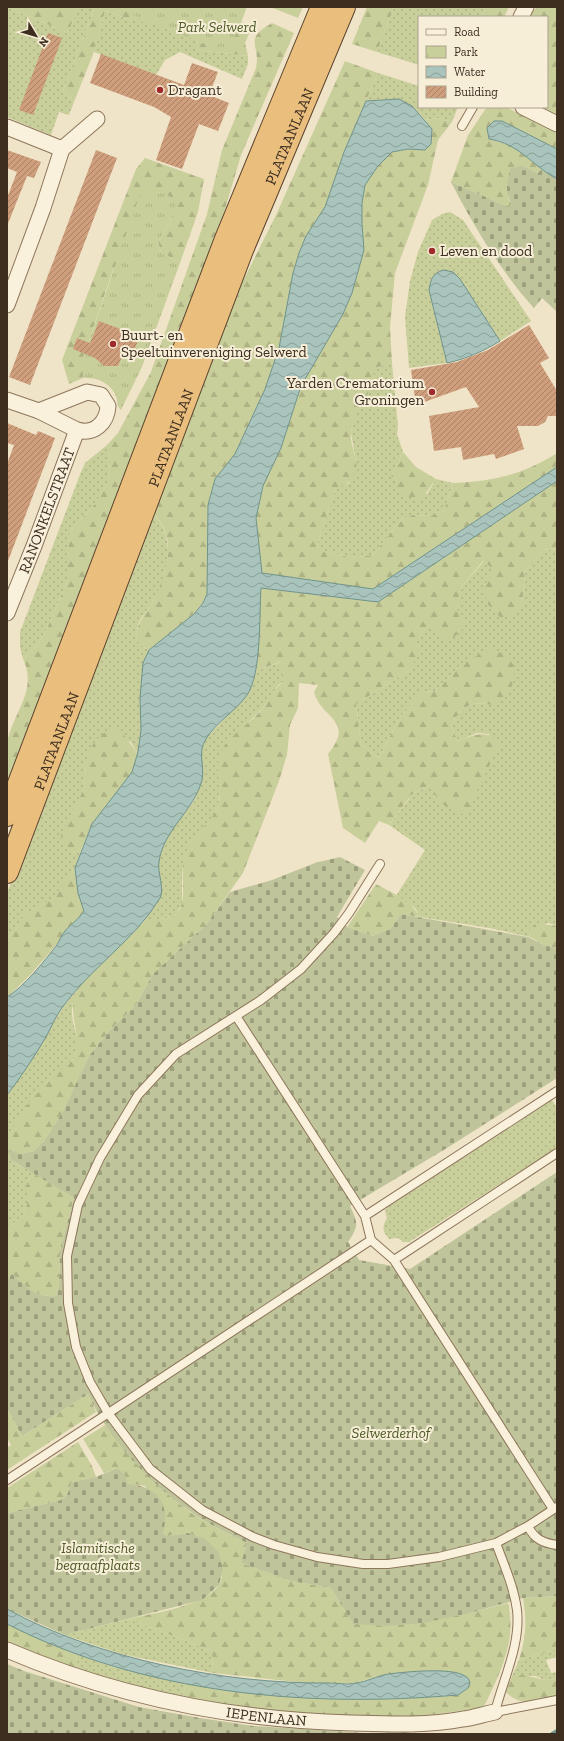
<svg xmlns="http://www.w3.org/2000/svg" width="564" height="1741" viewBox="0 0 564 1741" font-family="'Zilla Slab',serif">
  <defs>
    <pattern id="grass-dots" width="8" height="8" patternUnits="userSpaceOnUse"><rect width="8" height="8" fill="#c9cf9b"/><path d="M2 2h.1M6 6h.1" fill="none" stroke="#aeb285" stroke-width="1.8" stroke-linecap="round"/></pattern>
    <pattern id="forest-firs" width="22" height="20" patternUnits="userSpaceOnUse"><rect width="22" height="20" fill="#c9cf9b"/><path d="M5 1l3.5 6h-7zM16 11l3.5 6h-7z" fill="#aeb285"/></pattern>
    <pattern id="cemetery-stones" width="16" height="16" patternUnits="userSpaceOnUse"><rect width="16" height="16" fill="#bfc49a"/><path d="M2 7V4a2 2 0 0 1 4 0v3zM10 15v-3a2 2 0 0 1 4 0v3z" fill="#9ca07d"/></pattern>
    <pattern id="park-tufts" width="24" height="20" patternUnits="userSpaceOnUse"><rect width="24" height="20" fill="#c9cf9b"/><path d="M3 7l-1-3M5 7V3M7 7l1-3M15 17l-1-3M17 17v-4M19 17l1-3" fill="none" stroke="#aeb285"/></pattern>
    <pattern id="water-waves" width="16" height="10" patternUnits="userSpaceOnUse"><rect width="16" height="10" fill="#a9c4bc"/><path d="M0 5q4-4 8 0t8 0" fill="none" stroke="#8ba098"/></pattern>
    <pattern id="building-hatch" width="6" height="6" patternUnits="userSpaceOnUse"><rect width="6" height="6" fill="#cf9f7d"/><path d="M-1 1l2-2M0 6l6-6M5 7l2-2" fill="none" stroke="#a98266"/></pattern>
  </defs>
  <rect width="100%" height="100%" fill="#f0e4c8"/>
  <!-- grass -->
  <path fill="url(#grass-dots)" d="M7 7 68 33 78 7H95L63 91 74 102 69 115 59 112 51 135 7 117Z
    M394 7H486L481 17H419V65L377 52Z
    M105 11 131 20 195 17 198 50 248 56V64L242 79 180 52 165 60 156 75 94 52Z
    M378 73 419 86V107H458L452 122 438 118 425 120 412 106 366 101Z
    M450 212 463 220 531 321 500 341 460 279 429 290 447 363 409 368 405 317 410 281 418 252 432 220 442 214Z
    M392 363 398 426 397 434 403 452 391 476 396 479 399 488 427 494 436 479 453 483 444 511 430 516 413 515 401 520 373 555 351 558 332 552H319L317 545 335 491 340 486 349 483 356 461 351 433 354 417 368 392 372 376 377 369 385 364Z
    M107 445 110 462 108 482 95 504 71 530 67 556V582L45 633 34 649 23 659 20 647V632L81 472 85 463Z
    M152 513C177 535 169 575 153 601 149 609 141 616 138 625 136 630 137 638 137 643L149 650C137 676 143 703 141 730 141 738 139 745 138 752V754L130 741 86 763 84 789 62 835 74 853 81 850 75 868 59 891 52 899 26 914 7 940V893Z
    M557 549V926L548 923 529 931 530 937 489 928 420 917 415 908 396 896 425 850 389 825 409 799V796L433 784 490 734 477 733 458 741 451 727C459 707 471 700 492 705L461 665 435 691 423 692 400 717 379 758 361 744 356 704 410 670 416 643 425 629H434L457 609 462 586 484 561 496 570 485 585 522 605 525 572 543 550Z
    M281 662 283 682 278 685 262 709 231 739 219 758 220 793 218 807 212 818 192 842 182 870V903L178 912 173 917 143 922 161 896 158 863 164 844 173 828 194 801 202 779 201 753 205 739 247 695 254 680 255 671Z
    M77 990C75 997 72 1005 72 1012 72 1030 83 1039 74 1058 57 1075 0 1131 10 1158 14 1164 27 1169 33 1173L27 1183V1204L23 1216 7 1228V1095C33 1062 49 1022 77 990Z
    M552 1100 557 1108V1148L409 1242H403L398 1238 389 1239C382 1231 382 1227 387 1218L385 1211 388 1207Z
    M129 1619 212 1651 213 1673 121 1654 65 1635Z
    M557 1649V1657L546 1660 551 1673 557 1672V1679L545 1680 535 1676H512L519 1660Z
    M76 1654 114 1667 187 1683 181 1698 78 1672Z"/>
  <!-- forest -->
  <path fill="url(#forest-firs)" d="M7 7H78L68 33Z
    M95 7H207L252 27 245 43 248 56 198 50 195 17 172 27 131 20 105 11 94 52 74 102 63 91Z
    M270 7H303L298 18Z
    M367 7H394L377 52 352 44Z
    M486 7H509L504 17H481Z
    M537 7 557 8V116L538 107H547V17H527Z
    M272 23 294 33 241 155 221 223 7 787C7 773 6 760 7 746 10 714 39 693 23 659L34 649 45 633 67 582V556L71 530 95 504 108 482 110 462 107 445 118 433 151 372 207 214 222 150 256 68C261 44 242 40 272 23Z
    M345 61 378 73 344 152 325 207 306 236 299 253 293 273 279 348 265 389 235 454 215 479 208 505 207 594C196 618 169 634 149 650L137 643C134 622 146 616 154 599 168 572 178 535 152 513L237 293 276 215Z
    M487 107H506L557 133V149L502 121 489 139 513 146 541 169 538 173 523 166 508 198 512 204 509 207 451 182 468 135Z
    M438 118 452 122 438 140 428 185 395 273 390 327 392 363C386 364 380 365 376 371 371 377 371 384 369 391 363 406 352 417 351 434 350 447 360 461 355 473 351 484 342 485 335 491L317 545 319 552H332L351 558 373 555 401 520 413 515 430 516 444 511 453 483C494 481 522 475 557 453V467L373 589 262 573 256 518 263 486 281 448 301 386 343 314 364 250 362 224V203L365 185 378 166 392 152 408 149 425 150 431 144 432 129 425 120Z
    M145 158 204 179 198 212 180 263 161 252 158 242 171 220 113 270 83 358V378L69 384 62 360 136 169Z
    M403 452 416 467 436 479 421 500 399 494 396 479 391 476Z
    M557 481V549L543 550 525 572 522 605 513 617H500L486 602 485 585 495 570 483 561 462 586 457 609 465 619 462 630 447 643 434 629H425L416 643 419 651 410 670 356 704 361 744 379 758 400 717 423 692 435 691 461 665 490 648 503 654 514 665C516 688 509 693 492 705 471 700 459 707 451 727L458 741C477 734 484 730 501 742L465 815C450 809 433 803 433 784L409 796V798L389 825 379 821 365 843 343 828 328 754C356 720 321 719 314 692L318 685 299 683 298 708 290 725 287 755 279 781 243 873 206 925 153 974 136 1005 110 1030 89 1056 62 1113 44 1141 34 1151 21 1154 7 1149C11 1111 49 1083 74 1058 84 1035 65 1013 77 990 81 982 133 928 142 923 154 915 172 924 180 909 187 893 179 873 185 855 191 837 209 826 217 808 224 792 215 774 219 757 224 737 251 724 263 708 269 699 274 688 283 682L280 662 255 671 261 588 378 602Z
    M113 728 123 734 138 754 132 772 92 824 81 850 75 853 64 846 61 835 84 789 86 763 93 744 101 735Z
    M75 868 78 893 84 910 76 922 65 931 57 944 31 974 9 996 7 994V940L25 914 52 899Z
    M376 884C392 893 411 900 420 917L401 914 391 928 373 936 347 927Z
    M536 923 557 926V948L544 945 530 937 529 931Z
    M33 1173 74 1198 60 1250 59 1285 56 1296C35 1298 27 1286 12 1274L7 1280V1228L23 1216 27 1204V1183Z
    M88 1394 96 1412 7 1470V1448L11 1445 7 1438V1408L22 1436Z
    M105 1425C131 1457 158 1490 193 1514 210 1525 229 1534 247 1543L241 1563 291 1581 331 1588 353 1624 470 1613 508 1603C517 1641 500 1673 484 1707 442 1714 399 1720 356 1718 298 1716 239 1706 181 1698L187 1683C279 1700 365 1703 458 1695L468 1688 430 1672 387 1674 355 1683H306L213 1673 212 1651 129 1619C153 1613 205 1606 219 1585 225 1575 221 1563 219 1552L188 1533 168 1536 163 1533 165 1514 145 1486 127 1483 117 1468 104 1473 83 1439Z
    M78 1442 92 1466 96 1477 72 1482 67 1495 61 1500 7 1513V1488Z
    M557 1596V1649L519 1660C526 1637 527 1622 523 1598Z
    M7 1624 76 1654 78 1672 7 1645Z
    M524 1675 545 1680 557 1679V1696C537 1700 521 1708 506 1692L512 1676Z"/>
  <!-- cemetery -->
  <path fill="url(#cemetery-stones)" d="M523 166 538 173 541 169 557 179V317L556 311 542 298 534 308C501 272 473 225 451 182L509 207 512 204C504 192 507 181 511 168Z
    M340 857 365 870 337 917 347 927 373 936 391 928 401 914 528 937 544 945 557 948V1078L447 1148 350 1206C358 1223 359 1226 348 1242L359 1260 410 1269 557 1172V1596L523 1598 470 1613 423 1623 385 1626 353 1624 331 1588 291 1581 241 1563 247 1543C229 1534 210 1525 194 1514 152 1486 108 1439 88 1394L22 1436 7 1408V1280L12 1274C27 1286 35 1298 56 1296L59 1285 60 1250 74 1198 11 1160 7 1149 21 1154 34 1151 44 1141 62 1113 89 1056 110 1030 136 1005 153 974 206 925 230 892 272 880 315 863Z
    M117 1468 125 1475 127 1483C145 1486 163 1492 165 1514 166 1520 164 1528 163 1533L168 1536 188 1533 205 1539 219 1552 223 1570 219 1585 202 1600 65 1635 7 1609V1513L61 1500 67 1495 72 1482 96 1477Z
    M7 1664 24 1671 139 1707 200 1718 253 1726 366 1733 409 1732V1734H7Z"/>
  <!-- park -->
  <path fill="url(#park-tufts)" d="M114 7H247L229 54Z
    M152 188 177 200 171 220 158 242 161 252 180 263 142 367 121 410C116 405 118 402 116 396 110 382 96 377 83 378V358L141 191Z"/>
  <!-- water -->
  <path fill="url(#water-waves)" stroke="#6f938a" d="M399 99 412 106 432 129 431 144 425 150 408 149 392 152 378 166 365 185 362 203V224L364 250 352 293 343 314 301 386 281 448 263 486 256 518 262 573 373 589 557 467V481L378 602 261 588C259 615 262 673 247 695 236 711 216 722 206 739 197 752 205 766 202 780 194 811 163 830 159 862 157 872 165 889 160 898 135 940 90 968 62 1008 55 1017 51 1028 46 1037 34 1057 21 1077 7 1095V997C24 987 44 961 57 945 60 940 61 935 65 931 72 923 78 920 84 911L78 893 75 868 92 824 132 772 138 752 141 730 140 698 143 663 149 650 194 614 203 603 207 594 208 505 215 479 235 454 265 389 279 348 293 273 299 253 306 236 325 207 344 152 366 101Z
    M494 121H502L557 149V179C531 165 520 144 489 139L487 128Z
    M443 270 453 272 460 279 500 341C484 351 466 359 447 363L429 290C431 279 432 274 443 270Z
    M7 1609C98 1659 225 1684 328 1683 337 1683 347 1685 356 1683 366 1682 377 1676 388 1674 405 1672 451 1667 465 1676 468 1677 469 1680 470 1683L468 1688 458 1695C306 1708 145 1694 7 1624Z"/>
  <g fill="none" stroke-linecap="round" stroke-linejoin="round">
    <!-- stream -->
    <path stroke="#6f938a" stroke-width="4" d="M552 1734 557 1731"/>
  </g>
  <!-- building -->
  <path fill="url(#building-hatch)" d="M48 33 62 38 33 115 19 110Z
    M101 54 184 85 192 63 218 72 209 95 229 103 218 131 199 124 182 169 156 160 171 117 154 107 90 83Z
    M7 150 41 162 34 178 27 176 7 226V198L17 172 7 168Z
    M96 150 117 158 30 385 9 377Z
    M99 321 131 333 130 335 139 338 133 353 125 349 118 366H104L95 358 73 349 77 338 90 343Z
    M529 325 549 358 540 363 557 391V416H548L545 422 538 426H517L524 449 496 459 494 454 463 460 461 447 434 451 429 416 479 407 466 387 416 405 411 370 457 362 488 350Z
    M7 423 36 435 38 431 55 438 8 561 7 464 14 445 7 443Z"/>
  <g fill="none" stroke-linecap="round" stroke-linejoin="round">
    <defs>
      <path id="service" d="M462 126 473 107
        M380 864 349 913 334 933 301 969 261 1000 176 1054 138 1095 100 1158 78 1205 67 1256 68 1303 76 1347 90 1382 108 1413 150 1469 202 1510 253 1537 274 1545 317 1557 363 1564H388L439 1557 496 1543 528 1526 557 1507
        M236 1016 365 1216
        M557 1091 365 1216 371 1240 394 1260 557 1153
        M394 1260 553 1509
        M7 1480 371 1240
        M528 1526C534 1539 543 1543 557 1545
        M496 1543C504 1565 514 1587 517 1610 521 1644 503 1680 495 1712L557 1700"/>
      <g id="minor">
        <path d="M521 17 526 7"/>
        <path d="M523 107 557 124"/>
        <path d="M7 127 62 149"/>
        <path d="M7 305 43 208 62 149 97 119"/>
        <path d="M87 392 101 395 108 406C107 423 94 435 77 430L39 411Z"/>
        <path d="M7 400 39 411"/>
        <path id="s1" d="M7 613 34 546 77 430"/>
        <path id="s2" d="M7 1650C117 1697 232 1720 351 1723 387 1724 427 1726 463 1719 473 1718 484 1714 495 1712"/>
      </g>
      <g id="trunk">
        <path d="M7 815 226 239 322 7"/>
        <path id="s3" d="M7 872 242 250 344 7"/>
      </g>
    </defs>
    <!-- service casing -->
    <use href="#service" stroke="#8d765c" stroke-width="10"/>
    <!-- minor casing -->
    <use href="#minor" stroke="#8d765c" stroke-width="17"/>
    <!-- trunk casing -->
    <use href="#trunk" stroke="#5b4430" stroke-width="24"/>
    <!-- service -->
    <use href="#service" stroke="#faf1dc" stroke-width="8"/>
    <!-- minor -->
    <use href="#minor" stroke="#faf1dc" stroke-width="15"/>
    <!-- trunk -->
    <use href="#trunk" stroke="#eabe7c" stroke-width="22"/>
  </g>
  <!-- markers -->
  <g fill="#9e2a2b" stroke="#f7eed8" stroke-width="1.5">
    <circle cx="160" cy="90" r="4"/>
    <circle cx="432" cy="251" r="4"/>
    <circle cx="113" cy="344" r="4"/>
    <circle cx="432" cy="392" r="4"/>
  </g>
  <g text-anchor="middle" stroke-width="4" stroke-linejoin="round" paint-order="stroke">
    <!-- park labels -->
    <g font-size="15" font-style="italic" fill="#4d5a26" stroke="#f7eed8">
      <text x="217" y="32">Park Selwerd</text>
      <text x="391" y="1438">Selwerderhof</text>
      <text x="98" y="1553">Islamitische<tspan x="98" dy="17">begraafplaats</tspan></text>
    </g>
    <!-- poi labels -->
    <g font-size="15" fill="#3d2e20" stroke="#f7eed8" text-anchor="start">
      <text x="168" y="95">Dragant</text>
      <text x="440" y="256">Leven en dood</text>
      <text x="121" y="340">Buurt- en<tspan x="121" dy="17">Speeltuinvereniging Selwerd</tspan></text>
      <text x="424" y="388" text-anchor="end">Yarden Crematorium<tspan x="424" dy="17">Groningen</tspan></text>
    </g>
    <!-- street labels -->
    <g font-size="15" fill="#3d2e20" stroke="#f7eed8">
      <text dy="5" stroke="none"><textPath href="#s3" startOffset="788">PLATAANLAAN</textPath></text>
      <text dy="5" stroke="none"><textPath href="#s3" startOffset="464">PLATAANLAAN</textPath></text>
      <text dy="5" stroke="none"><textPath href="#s1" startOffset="110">RANONKELSTRAAT</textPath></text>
      <text dy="5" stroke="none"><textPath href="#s3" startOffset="140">PLATAANLAAN</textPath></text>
      <text dy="5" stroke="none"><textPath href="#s2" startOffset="269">IEPENLAAN</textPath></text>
    </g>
  </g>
  <!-- border -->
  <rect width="564" height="1741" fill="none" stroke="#3d2e20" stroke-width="16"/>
  <!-- legend -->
  <rect x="418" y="16" width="130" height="92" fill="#f7eed8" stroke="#ada18e"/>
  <rect x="426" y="29" width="20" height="6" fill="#faf1dc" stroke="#ada18e"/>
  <text x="454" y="36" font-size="12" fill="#3d2e20">Road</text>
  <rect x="426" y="46" width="20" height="12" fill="url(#park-tufts)" stroke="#ada18e"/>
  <text x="454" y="56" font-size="12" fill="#3d2e20">Park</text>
  <rect x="426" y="66" width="20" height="12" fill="url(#water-waves)" stroke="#ada18e"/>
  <text x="454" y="76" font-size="12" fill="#3d2e20">Water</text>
  <rect x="426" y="86" width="20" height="12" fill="url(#building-hatch)" stroke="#ada18e"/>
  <text x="454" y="96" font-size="12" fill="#3d2e20">Building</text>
  <!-- north arrow -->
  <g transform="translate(36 36) rotate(128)" stroke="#f7eed8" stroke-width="3" paint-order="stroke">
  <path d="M0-3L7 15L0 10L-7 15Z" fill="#3d2e20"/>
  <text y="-6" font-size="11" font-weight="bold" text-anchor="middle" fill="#3d2e20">N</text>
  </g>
</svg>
